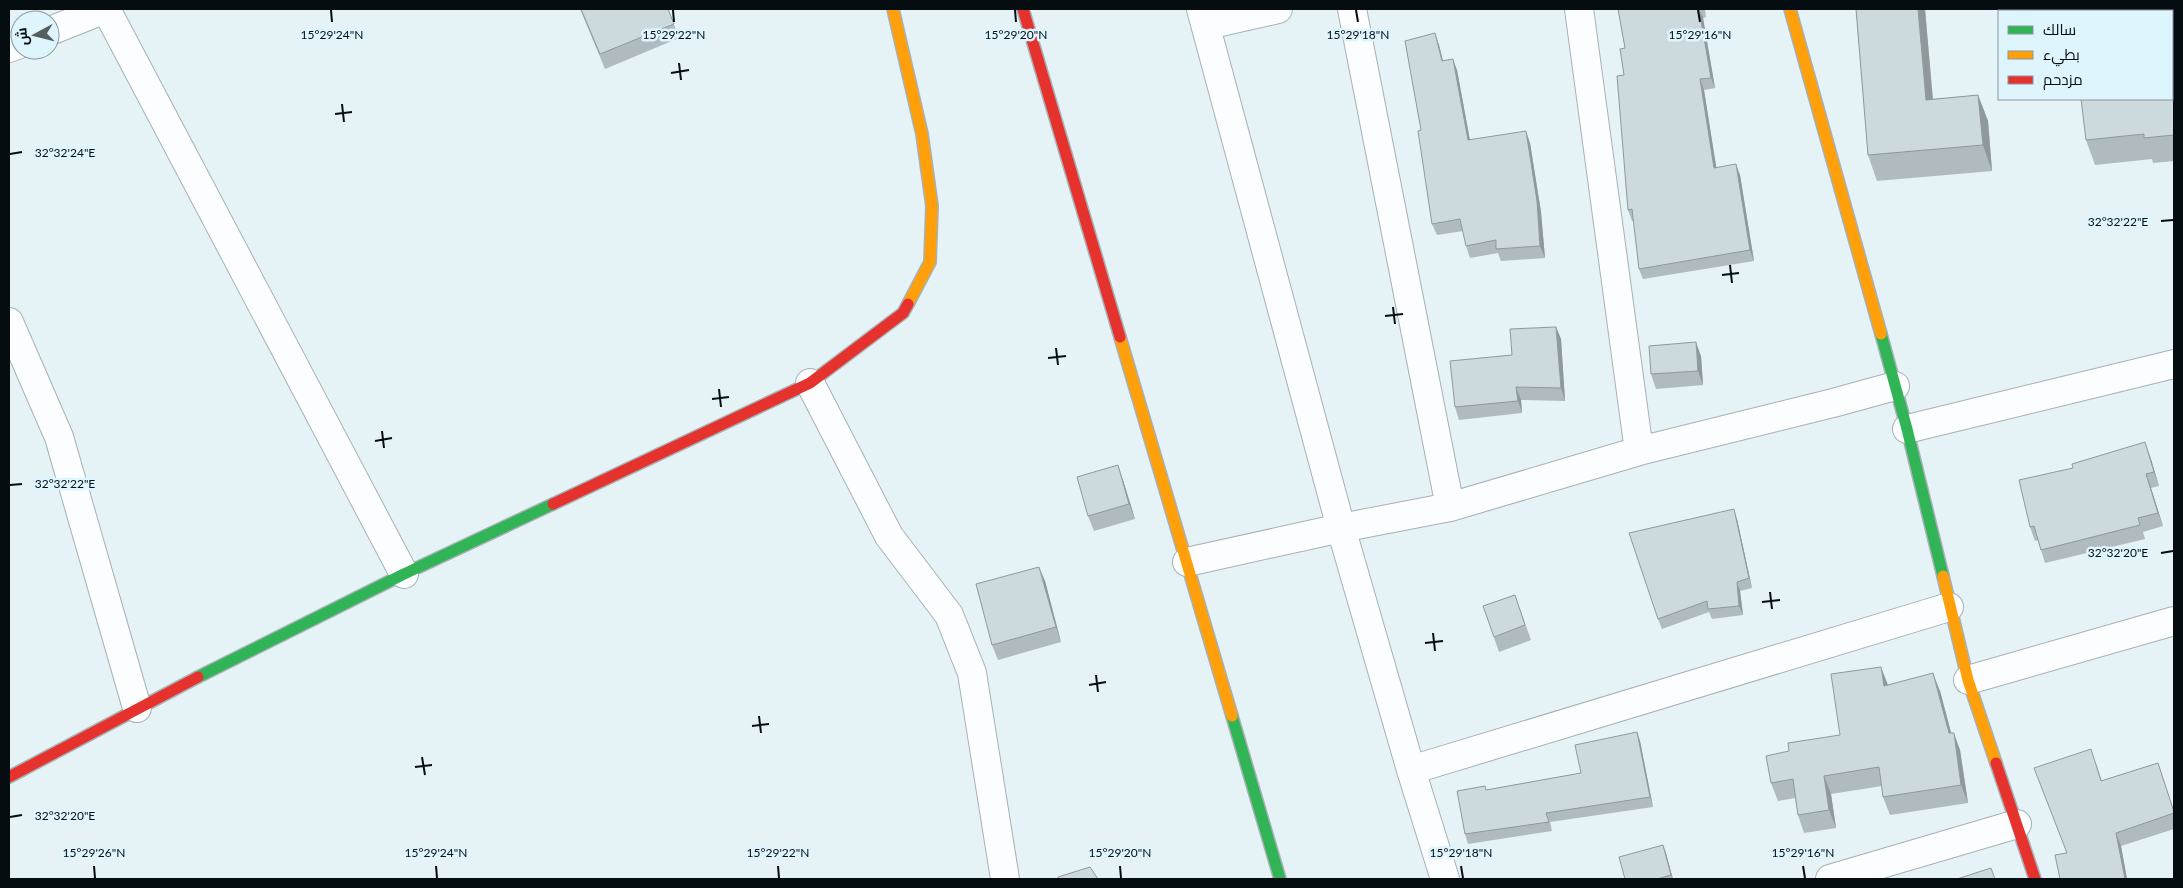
<svg xmlns="http://www.w3.org/2000/svg" width="2183" height="888" viewBox="0 0 2183 888" font-family="Lato,Cairo,sans-serif">
  <rect width="100%" height="100%" fill="#e5f2f6"/>
  <g fill="none" stroke-linecap="round" stroke-linejoin="round">
    <defs>
      <path id="street" d="M106 9 404 574
        M1201 9 1341 528 1411 770 1445 879
        M1352 9 1450 507
        M1579 9 1639 451
        M1207 25 1278 9
        M50 31 105 9
        M9 48 20 44
        M9 322 59 437 137 708
        M810 383 889 536 949 615 972 673 1005 879
        M1907 429 2174 364
        M1187 562 1341 528 1450 507 1639 451 1833 403 1895 386
        M1968 680 2174 621
        M1411 770 1949 607
        M1830 879 2017 824"/>
      <path id="fast" d="M1881 334 1907 429 1943 576
        M198 677 404 574 553 504
        M1232 716 1280 879"/>
      <path id="slow" d="M893 9 922 134 932 206 930 262 908 304
        M1790 9 1881 334
        M1120 337 1232 716
        M1943 576 1968 680 1996 763"/>
      <path id="jam" d="M1023 9 1120 337
        M553 504 810 383 903 313 908 304
        M1996 763 2035 879
        M9 777 198 677"/>
    </defs>
    <!-- street casing -->
    <use href="#street" stroke="#a7b1b5" stroke-width="30"/>
    <!-- fast casing -->
    <use href="#fast" stroke="#a7b1b5" stroke-width="14"/>
    <!-- slow casing -->
    <use href="#slow" stroke="#a7b1b5" stroke-width="14"/>
    <!-- jam casing -->
    <use href="#jam" stroke="#a7b1b5" stroke-width="14"/>
    <!-- street -->
    <use href="#street" stroke="#fbfdfe" stroke-width="28"/>
    <!-- fast -->
    <use href="#fast" stroke="#30b455" stroke-width="11"/>
    <!-- slow -->
    <use href="#slow" stroke="#ff9f0a" stroke-width="11"/>
    <!-- jam -->
    <use href="#jam" stroke="#e5322d" stroke-width="11"/>
  </g>
  <!-- wall -->
  <path fill="#afbbbf" d="M580 9H668L679 38 605 69Z
    M1618 9H1705L1706 17 1703 18 1715 88 1704 90 1716 167 1740 175 1754 261 1643 279 1639 269 1634 221H1632L1628 210 1624 75 1625 48Z
    M1856 9H1925L1933 99 1978 95 1988 121 1992 171 1877 181 1868 155Z
    M2174 9V161L2153 163 2152 159 2095 165 2086 140 2172 99Z
    M1439 45 1443 61 1457 70 1470 140 1530 143 1541 212 1545 258 1501 261 1498 253 1470 258 1466 246 1463 231 1437 235 1432 224 1421 130Z
    M1556 327 1561 339 1565 401 1521 400 1522 413 1459 420 1455 407Z
    M1701 356 1703 385 1656 389 1651 374Z
    M2150 456 2159 486 2151 488 2163 526 2143 532 2145 539 2045 563 2038 540 2035 541 2030 527Z
    M1123 480 1135 519 1094 531 1088 516Z
    M1737 519 1752 588 1740 591 1743 615 1712 619 1709 612 1662 629 1658 619Z
    M1045 581 1061 642 998 660 992 645Z
    M1515 595 1531 640 1499 652 1483 606Z
    M1888 685 1940 691 1951 733 1960 750 1968 803 1890 815 1883 797 1882 786 1831 794 1836 828 1804 833 1798 815 1795 798 1778 801 1771 783 1789 751 1840 735Z
    M1637 732 1640 741 1653 807 1550 822 1552 831 1468 844 1465 834 1486 790 1581 773Z
    M2096 763 2102 781 2158 763 2174 811V829L2121 846 2127 879H2060Z
    M1663 845 1673 879H1625Z"/>
  <!-- shaded-wall -->
  <path fill="#8f999b" d="M1699 9 1703 18 1715 88 1711 78Z
    M1918 9H1925L1935 126 1926 100Z
    M1435 33 1439 45 1446 73 1442 61Z
    M1453 59 1457 70 1472 152 1468 140Z
    M1700 79 1704 90 1718 178 1714 168Z
    M1978 95 1988 121 1992 171 1983 145Z
    M1526 131 1530 143 1541 212 1545 258 1540 246Z
    M1736 164 1740 175 1754 261 1750 250Z
    M1556 327 1561 339 1565 401 1561 388Z
    M1696 342 1701 356 1703 385 1698 371Z
    M1516 387 1521 400 1522 413 1518 401Z
    M2145 442 2150 456 2159 486 2154 472Z
    M1118 465 1123 480 1135 519 1129 504Z
    M2146 474 2151 488 2163 526 2158 513Z
    M1734 509 1737 519 1752 588 1749 578Z
    M1039 567 1045 581 1061 642 1056 627Z
    M1737 582 1740 591 1743 615 1739 606Z
    M1881 667 1888 685 1891 704 1884 686Z
    M1933 673 1940 691 1956 751 1949 733Z
    M1637 732 1640 741 1653 807 1650 797Z
    M1954 733 1960 750 1968 803 1961 785Z
    M1824 776 1831 794 1836 828 1829 810Z
    M2116 833 2121 846 2127 879H2125Z
    M1663 845 1666 853 1673 879 1671 875Z"/>
  <!-- building -->
  <path fill="#ccdade" stroke="#8f999b" d="M581 9H668L674 24 600 54Z
    M1618 9H1699L1711 78 1700 79 1714 168 1736 164 1750 250 1639 269 1632 209 1628 210 1617 76 1624 75 1620 49 1625 48Z
    M1856 9H1918L1926 100 1978 95 1983 145 1868 155Z
    M2132 9H2174V135L2144 138V134L2086 140 2081 99H2172V11H2132Z
    M1435 33 1442 61 1453 59 1468 140 1526 131 1537 201 1540 246 1496 249V240L1466 246 1460 219 1432 224 1418 131 1421 130 1405 41Z
    M1556 327 1561 388 1516 387 1518 401 1455 407 1450 361 1512 355 1510 329Z
    M1696 342 1698 371 1651 374 1649 346Z
    M2145 442 2154 472 2146 474 2158 513 2138 518 2140 525 2041 550 2034 526 2030 527 2019 480 2073 468 2072 464Z
    M1118 465 1129 504 1088 516 1077 477Z
    M1734 509 1749 578 1737 582 1739 606 1708 609 1707 601 1658 619 1629 533Z
    M1039 567 1056 627 992 645 976 584Z
    M1515 595 1525 625 1494 637 1483 606Z
    M1881 667 1884 686 1933 673 1949 733H1954L1961 785 1883 797 1879 767 1824 776 1829 810 1798 815 1793 779 1771 783 1766 756 1789 751 1788 743 1840 735 1831 674Z
    M1637 732 1650 797 1546 813 1549 822 1465 834 1457 791 1485 786 1486 790 1581 773 1575 745Z
    M2091 749 2101 781 2158 763 2174 812V813L2116 833 2125 879H2060L2055 855 2067 853 2034 768Z
    M1663 845 1671 875 1657 879H1625L1619 857Z
    M1090 867 1098 879H1059L1058 877Z
    M1991 868 1995 879H1957Z"/>
  <!-- ticks -->
  <path fill="none" stroke="#060d10" stroke-width="2" d="M331 10 332 22M673 10 674 22M1015 10 1016 22M1356 10 1358 22M1698 10 1700 22M679 63 681 80M671 73 689 70M342 104 344 122M335 114 352 112M10 154 22 152M2161 221 2173 220M1730 265 1732 283M1722 275 1739 273M1393 307 1395 324M1385 316 1403 314M1056 348 1058 365M1048 358 1066 356M719 389 721 407M712 399 729 397M382 431 384 448M375 441 392 438M10 485 22 484M2161 553 2173 551M1770 592 1772 609M1762 602 1780 600M1433 633 1435 651M1425 643 1443 641M1096 675 1098 692M1089 685 1106 682M759 716 761 733M752 726 769 724M422 757 425 775M415 767 432 765M10 817 22 815M94 866 95 878M436 866 437 878M778 866 779 878M1120 866 1121 878M1461 866 1463 878M1803 866 1805 878"/>
  <g font-size="12" text-anchor="middle" fill="#060d10" stroke="#def5fd" stroke-width="5" stroke-linejoin="round" paint-order="stroke">
    <text x="332" y="39">15°29'24"N</text>
    <text x="674" y="39">15°29'22"N</text>
    <text x="1016" y="39">15°29'20"N</text>
    <text x="1358" y="39">15°29'18"N</text>
    <text x="1700" y="39">15°29'16"N</text>
    <text x="65" y="157">32°32'24"E</text>
    <text x="2118" y="226">32°32'22"E</text>
    <text x="65" y="488">32°32'22"E</text>
    <text x="2118" y="557">32°32'20"E</text>
    <text x="65" y="820">32°32'20"E</text>
    <text x="94" y="857">15°29'26"N</text>
    <text x="436" y="857">15°29'24"N</text>
    <text x="778" y="857">15°29'22"N</text>
    <text x="1120" y="857">15°29'20"N</text>
    <text x="1461" y="857">15°29'18"N</text>
    <text x="1803" y="857">15°29'16"N</text>
  </g>
  <!-- border -->
  <rect width="2183" height="888" fill="none" stroke="#060d10" stroke-width="20"/>
  <!-- legend -->
  <rect x="1998" y="10" width="175" height="90" fill="#def5fd" stroke="#88989e"/>
  <rect x="2008" y="26" width="25" height="8" fill="#30b455" stroke="#88989e"/>
  <text x="2043" y="35" font-size="15" fill="#060d10">سالك</text>
  <rect x="2008" y="51" width="25" height="8" fill="#ff9f0a" stroke="#88989e"/>
  <text x="2043" y="60" font-size="15" fill="#060d10">بطيء</text>
  <rect x="2008" y="76" width="25" height="8" fill="#e5322d" stroke="#88989e"/>
  <text x="2043" y="85" font-size="15" fill="#060d10">مزدحم</text>
  <!-- north arrow -->
  <g transform="translate(35 35) rotate(263)"><circle r="24" fill="#def5fd" stroke="#88989e"/>
  <path d="M0-4L9 19L0 12L-9 19Z" fill="#545d60"/>
  <text y="-8" font-size="14" font-weight="bold" text-anchor="middle" fill="#060d10">ش</text>
  </g>
</svg>
